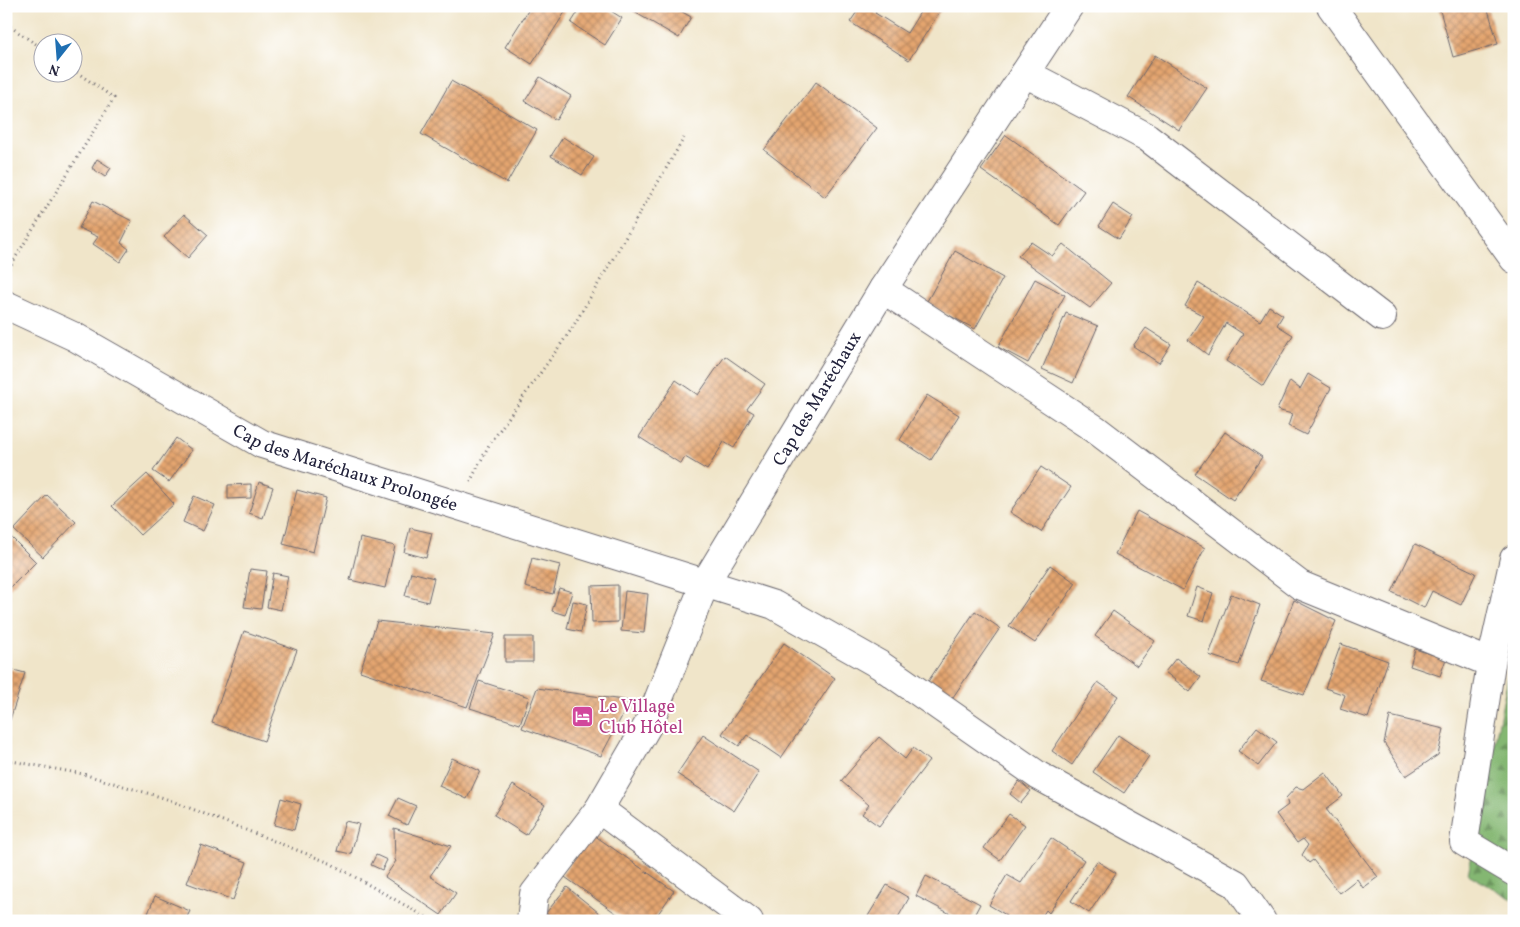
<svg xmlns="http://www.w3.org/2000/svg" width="1520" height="927" viewBox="0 0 1520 927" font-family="Vollkorn,serif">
  <defs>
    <pattern id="forest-firs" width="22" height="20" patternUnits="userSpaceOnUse" patternTransform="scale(1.25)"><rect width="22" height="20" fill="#84b772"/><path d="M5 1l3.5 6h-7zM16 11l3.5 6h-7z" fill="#6c945f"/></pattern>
    <pattern id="building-cross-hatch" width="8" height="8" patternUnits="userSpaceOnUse" patternTransform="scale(1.25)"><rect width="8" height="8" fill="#e4a570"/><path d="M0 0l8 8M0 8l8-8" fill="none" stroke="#b8865d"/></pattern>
  </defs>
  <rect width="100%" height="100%" fill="#fff"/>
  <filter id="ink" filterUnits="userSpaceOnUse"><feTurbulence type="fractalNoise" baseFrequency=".02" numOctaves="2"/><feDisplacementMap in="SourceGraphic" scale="10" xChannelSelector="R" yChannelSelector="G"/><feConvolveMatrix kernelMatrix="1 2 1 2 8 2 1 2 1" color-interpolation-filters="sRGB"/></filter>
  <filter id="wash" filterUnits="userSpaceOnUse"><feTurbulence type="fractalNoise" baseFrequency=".0096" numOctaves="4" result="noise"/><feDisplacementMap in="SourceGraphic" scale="20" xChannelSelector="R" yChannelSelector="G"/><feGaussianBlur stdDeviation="1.12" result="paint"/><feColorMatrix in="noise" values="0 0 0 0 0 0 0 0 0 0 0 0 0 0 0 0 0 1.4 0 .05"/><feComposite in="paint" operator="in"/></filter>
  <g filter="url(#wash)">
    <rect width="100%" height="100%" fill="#f0e5c9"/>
    <!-- forest -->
    <path fill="url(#forest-firs)" stroke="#536c56" d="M1514 648V900L1468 874Z"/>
    <g id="blocks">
      <!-- building -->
      <path fill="url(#building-cross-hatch)" d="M531 6H569L532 64 505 47Z
        M582 6H603L622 18 605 45 571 23Z
        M631 6H672L691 17 679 38 629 9Z
        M861 6H879L875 13 907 33 924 6 942 8 909 60 850 22Z
        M1487 6 1498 44 1453 57 1439 7Z
        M1155 55 1207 88 1179 130 1128 97Z
        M540 77 571 96 556 120 525 101Z
        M451 81 537 130 507 183 421 134Z
        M816 82 877 128 825 197 764 150Z
        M1006 135 1084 191 1059 225 981 170Z
        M563 137 594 157 582 175 551 156Z
        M97 159 111 168 105 177 92 168Z
        M93 201 132 221 121 243 129 249 120 262 93 244 98 237 79 228Z
        M1113 204 1133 217 1119 239 1099 226Z
        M184 214 208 235 188 258 164 237Z
        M1031 242 1052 256 1063 244 1111 283 1090 308 1018 256Z
        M955 251 1003 278 975 329 926 303Z
        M1035 279 1065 295 1028 363 998 347Z
        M1198 283 1260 321 1269 306 1283 315 1277 325 1293 335 1263 386 1226 361 1243 334 1226 323 1208 355 1188 340 1204 316 1185 306Z
        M1066 313 1098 326 1073 383 1042 369Z
        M1146 328 1171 344 1159 363 1133 346Z
        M725 356 765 384 747 409 754 413 734 448 724 442 707 470 685 457 681 464 639 437 676 380 698 395Z
        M1308 374 1331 388 1306 435 1288 426 1292 414 1277 410 1290 381 1300 389Z
        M927 395 959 415 931 460 900 440Z
        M1225 432 1262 457 1233 500 1195 474Z
        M176 438 192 450 169 482 153 471Z
        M1041 467 1071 487 1041 532 1010 512Z
        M147 474 174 504 140 535 112 506Z
        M259 482 273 487 263 518 249 513Z
        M251 484V498L228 499V485Z
        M297 490 326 498 313 552 283 544Z
        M47 495 76 522 43 557 14 530Z
        M194 496 215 505 203 531 183 522Z
        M1137 511 1205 548 1183 590 1115 554Z
        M410 528 432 533 426 558 404 552Z
        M8 534 36 562 10 588 6 585V536Z
        M360 538 395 546 385 588 350 580Z
        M1415 544 1476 573 1461 605 1432 591 1424 608 1392 592Z
        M532 558 560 565 553 594 525 587Z
        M1050 565 1076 583 1035 643 1009 626Z
        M250 569 267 571 261 609 244 607Z
        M411 572 434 578 428 602 405 596Z
        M273 573 288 576 281 610 267 607Z
        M618 585V622L592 623 591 586Z
        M1197 587 1213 593 1204 621 1188 616Z
        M559 588 572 592 565 615 552 611Z
        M625 591 648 594 644 633 621 631Z
        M1231 594 1260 605 1239 665 1209 655Z
        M1294 600 1336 621 1304 695 1261 681Z
        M573 601 587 604 581 632 567 629Z
        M975 611 1000 628 951 700 927 683Z
        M1113 611 1155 641 1137 666 1095 636Z
        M377 621 495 634 467 707 360 671Z
        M244 631 297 650 264 741 212 723Z
        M505 637H533V662H505Z
        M784 643 835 678 781 758 747 735 739 746 722 734Z
        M1341 644 1388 661 1368 718 1340 709 1345 695 1325 688Z
        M1415 649 1446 659 1440 676 1410 666Z
        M1176 658 1201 677 1190 692 1165 672Z
        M6 668 25 673 7 729H6Z
        M479 681 529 697 520 724 470 708Z
        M1098 682 1118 696 1072 765 1052 751Z
        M537 688 630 701 601 756 522 728Z
        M1390 716 1444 729 1438 755 1406 776 1384 743Z
        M1257 727 1277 742 1258 766 1238 751Z
        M703 735 759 772 734 811 677 774Z
        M1118 735 1149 756 1124 793 1093 772Z
        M879 737 905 759 913 748 929 761 879 826 862 814 869 805 841 781Z
        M452 758 480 771 467 799 439 786Z
        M1325 772 1343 796 1326 809 1378 877 1363 888 1357 879 1339 893 1313 860 1309 863 1302 855 1308 845 1303 839 1297 843 1276 814 1288 805 1286 798 1296 787 1303 789Z
        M1019 781 1031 791 1021 803 1010 794Z
        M513 785 545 805 526 835 494 815Z
        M281 798 301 804 294 830 274 825Z
        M398 798 416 806 407 825 389 816Z
        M1009 814 1025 825 1000 860 984 848Z
        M345 821 359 824 351 854 337 851Z
        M394 828 451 846 430 876 456 893 441 915 385 877 396 861 395 860Z
        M591 833 674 891 653 921H627L562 875Z
        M1051 838 1084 860 1049 913 1046 910 1039 921H1003L1006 915 989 905 1007 875 1021 883Z
        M201 845 247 862 233 900 187 883Z
        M376 855 387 860 382 870 371 865Z
        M1097 861 1116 873 1089 913 1071 901Z
        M926 876 980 904 971 921H964L916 896Z
        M887 885 909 898 896 921H865Z
        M567 887 609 921H556L546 913Z
        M155 896 190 911 185 921H145Z"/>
    </g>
  </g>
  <g filter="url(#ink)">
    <use href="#blocks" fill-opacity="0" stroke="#6a666d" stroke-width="1"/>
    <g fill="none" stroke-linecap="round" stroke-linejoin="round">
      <defs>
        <g id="minor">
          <path d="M1331 6 1514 259"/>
          <path d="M1025 73 1147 137 1382 317"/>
          <path d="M883 289 1095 429 1300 585 1491 663"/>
          <path id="s1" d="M6 305 75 337 262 444 774 605 880 665 1039 776 1236 884 1262 921"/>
          <path d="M1514 559 1491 663 1464 842 1514 872"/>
          <path d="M599 809 749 921"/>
          <path id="s2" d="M531 921 534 894 599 809 649 723 705 583 883 289 1069 6"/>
        </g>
      </defs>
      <!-- minor casing -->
      <use href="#minor" stroke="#6a666d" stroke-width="30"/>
      <!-- path -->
      <path stroke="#6a666d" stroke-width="3" stroke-dasharray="1 4" stroke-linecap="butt" d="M6 24 42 48
        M6 273 114 98 72 69
        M470 482 489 445 571 330 684 138
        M6 760 83 774 164 798 330 863 433 921"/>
      <!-- minor -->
      <use href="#minor" stroke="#fff" stroke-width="28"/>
    </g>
  </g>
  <!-- icons -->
  <defs>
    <symbol id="hotel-square" viewBox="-11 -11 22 22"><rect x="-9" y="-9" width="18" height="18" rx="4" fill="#d1479c" stroke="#fff"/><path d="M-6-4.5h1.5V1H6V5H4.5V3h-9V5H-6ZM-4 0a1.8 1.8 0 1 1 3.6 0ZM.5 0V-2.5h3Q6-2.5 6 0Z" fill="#fff"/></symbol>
  </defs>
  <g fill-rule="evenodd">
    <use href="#hotel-square" x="570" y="704" width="25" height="25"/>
  </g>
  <g text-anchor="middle" stroke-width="4" stroke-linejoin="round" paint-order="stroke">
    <!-- street labels -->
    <g font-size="18" fill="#22223b" stroke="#fff">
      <text dy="6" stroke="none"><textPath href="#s2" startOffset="600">Cap des Maréchaux</textPath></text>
      <text dy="6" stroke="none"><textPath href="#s1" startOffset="378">Cap des Maréchaux Prolongée</textPath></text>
    </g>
    <!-- hotel labels -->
    <g font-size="18" fill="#b23c85" stroke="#fff" text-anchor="start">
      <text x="599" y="712">Le Village<tspan x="599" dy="21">Club Hôtel</tspan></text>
    </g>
  </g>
  <!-- margin -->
  <rect width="1520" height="927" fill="none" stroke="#fff" stroke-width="25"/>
  <!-- north arrow -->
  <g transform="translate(58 58) rotate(197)"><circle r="24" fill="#ffffff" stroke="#a7a7b1"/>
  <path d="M0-4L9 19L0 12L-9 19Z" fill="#1f6fb2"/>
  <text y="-8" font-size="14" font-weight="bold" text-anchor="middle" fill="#22223b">N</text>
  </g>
</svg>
